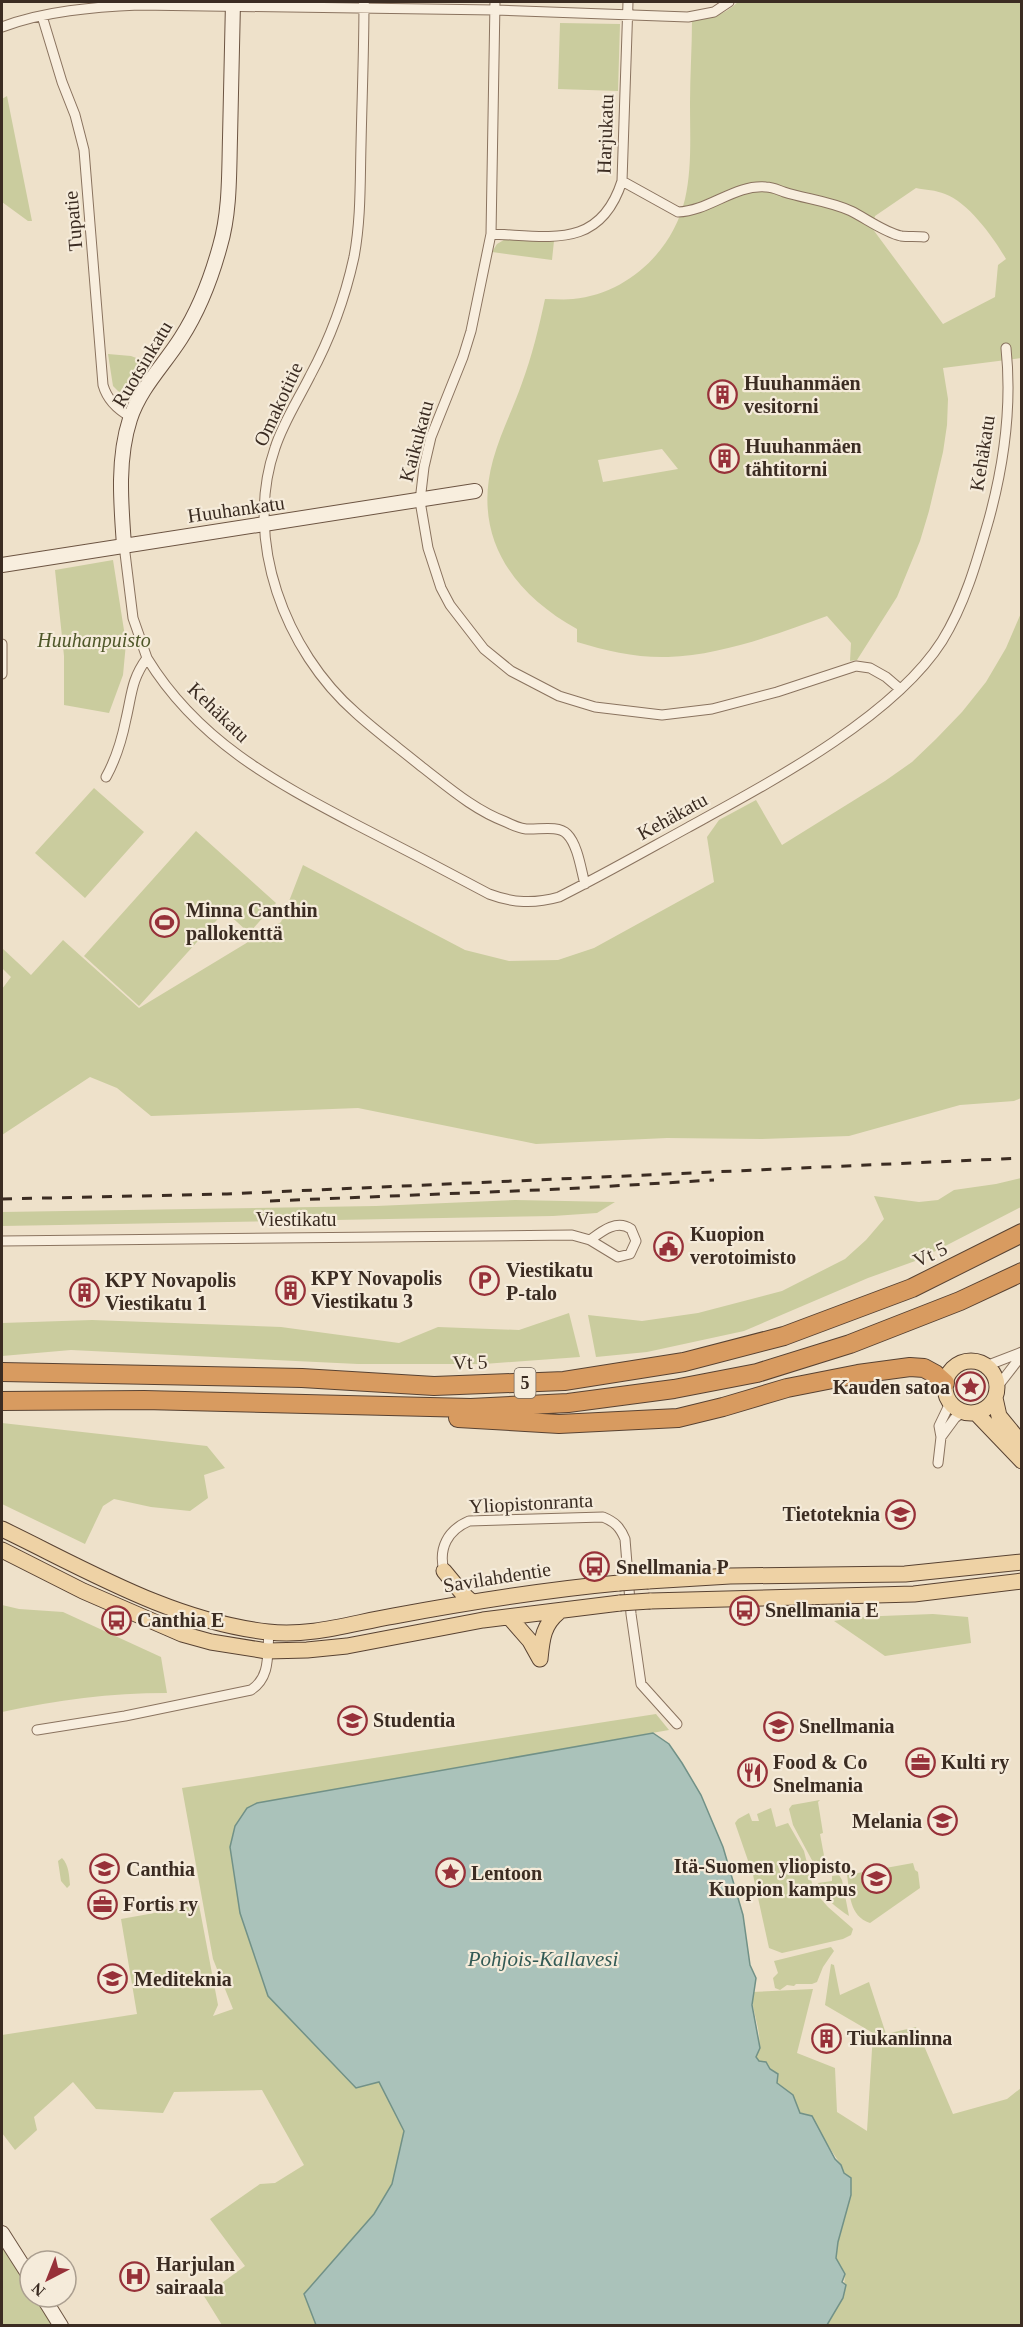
<svg xmlns="http://www.w3.org/2000/svg" width="1023" height="2327" viewBox="0 0 1023 2327" font-family="'Times New Roman',serif">
  <rect width="100%" height="100%" fill="#eee1ca"/>
  <!-- green -->
  <path fill="#cacc9e" fill-rule="evenodd" d="M738 2H1021V358L943 368 948 399 947 425 943 452 929 511 920 541 897 597 857 660 850 661 851 643 827 616C777 634 722 655 668 657 637 658 607 651 577 642V629C512 593 472 536 493 460 500 434 513 409 522 383 532 356 539 327 545 299 554 299 564 300 573 299 627 294 673 251 685 199 692 169 690 134 690 103 690 75 692 48 692 20 710 20 725 14 738 2ZM916 188C925 190 936 190 945 194 968 202 994 238 1006 259L998 265 995 297 943 324 872 228 875 216ZM662 449 678 469 603 482 598 460Z
    M560 23 620 24 618 91 558 89Z
    M7 96 32 221H28L2 202V99Z
    M509 237 554 241 552 260 492 252 497 244Z
    M108 354 131 356 152 364 131 392 129 394H121L113 386Z
    M113 560 126 643 123 675 109 713 64 705V656L55 570Z
    M1021 613V1098L1014 1101 960 1105 849 1136 762 1139 667 1138 536 1144 358 1108 151 1116 117 1088 90 1077 2 1135V989L11 977 2 968V948L31 975 63 940 139 1008 281 922 303 865 465 950 509 961 558 960 594 948 714 882 707 837 719 820 756 800 782 845 885 781 912 762 936 739 962 712 986 682 1006 648Z
    M94 788 144 832 85 898 35 853Z
    M196 831 276 903 249 933 225 911 139 1006 84 956Z
    M1021 1178V1207L918 1260 868 1278 744 1331 647 1352 596 1357 588 1315 642 1321 698 1313 782 1291 845 1259 866 1240 884 1219 874 1196 919 1202 938 1200 954 1190 996 1184Z
    M515 1200 615 1202 597 1213 553 1216 2 1226V1212L376 1206Z
    M569 1313 580 1357 484 1364H358L71 1350 2 1356V1323L92 1320 281 1327 399 1343 438 1327 519 1330Z
    M2 1423 207 1446 225 1468 204 1475 208 1498 190 1511 151 1507 114 1499 103 1506 85 1544 2 1504Z
    M2 1605 19 1609 63 1612 161 1657 167 1693C110 1693 57 1700 2 1712Z
    M933 1614 968 1617 971 1643 885 1656 834 1621 856 1617Z
    M656 1714 669 1730 257 1803 247 1808 235 1826 230 1847 240 1913 268 1996 379 2081 404 2131 392 2184 374 2214 304 2294 316 2325H222L204 2296 245 2266 210 2219 260 2184 275 2183 304 2165 262 2090 174 2092 163 2113 96 2109 73 2082 34 2117 37 2130 15 2150 2 2133V2035L137 2014 121 1919 199 1905 218 2005 213 2016 233 2009 213 1959 182 1788Z
    M820 1800 818 1802 823 1833 820 1834 825 1861 814 1864 793 1825 789 1809 792 1805Z
    M771 1808 776 1827 788 1823 804 1851 814 1891 828 1907 851 1927 853 1929 851 1935 843 1939 782 1953 769 1948 753 1875 735 1823 738 1819 749 1813 752 1821H759L757 1814Z
    M62 1858C69 1865 69 1876 70 1885L67 1888 61 1881 58 1861Z
    M913 1863 915 1870 918 1872 920 1888 870 1923C849 1916 850 1894 847 1875Z
    M839 1875 842 1880 849 1916C837 1908 823 1898 818 1883L832 1881V1876Z
    M831 1947 834 1951 823 1967 817 1982 812 1984H796L794 1986 787 1985 780 1990 775 1988 773 1978 778 1973 774 1961Z
    M831 1964 834 1965 840 1995 869 1982 886 2034 916 2027 953 2114 1007 2099 1021 2088V2325H827L843 2298 845 2274 836 2258 844 2174 841 2165 807 2114 800 2113C797 2101 787 2089 777 2083L778 2074 770 2069 766 2062 759 2061 756 2057C766 2037 751 2014 752 1992L813 1989 797 2053 835 2068 837 2112 867 2131 873 2033 825 2005Z
    M2 2247 30 2290V2297H34L53 2325H2Z"/>
  <!-- water -->
  <path fill="#aac2ba" stroke="#719187" stroke-width="1.5" d="M653 1733 669 1744 682 1763 701 1795 723 1847 743 1915 750 1965 756 1978 752 2005 760 2048 756 2057 759 2061 766 2062 770 2069 778 2074 777 2083 793 2095 800 2113 812 2116 835 2159 841 2165 844 2173 851 2178V2195L838 2242 836 2258 845 2274 842 2282 846 2285 843 2298 827 2325H316L304 2294 374 2214 392 2184 404 2131 379 2082 356 2088 268 1996 240 1913 230 1847 235 1826 247 1808 257 1803Z"/>
  <g fill="none" stroke-linecap="round" stroke-linejoin="round">
    <defs>
      <path id="street" d="M364 2C364 49 362 97 361 145 360 182 361 220 354 257 345 298 330 339 310 376 298 400 283 423 275 448 243 540 285 651 356 713 377 732 400 749 422 767 448 787 474 810 506 822 512 825 519 828 526 829 538 830 558 825 567 834 578 845 581 870 585 884
        M495 2 491 234 471 331 463 357 431 437 424 467 420 501 428 548 441 588 450 605 484 649 511 671 559 696 595 707 662 715 712 709 777 692 856 666 870 668 886 677 900 689
        M42 16 62 82 75 115 84 150 103 385C107 399 118 410 131 417
        M2 27C44 11 94 7 139 5L495 10 688 17 714 12 729 2
        M622 181 678 212C709 211 735 184 766 187 773 187 778 190 784 192 806 199 829 201 851 211 867 219 884 232 901 236 908 237 917 236 924 237
        M491 234C550 236 600 250 622 181L628 2
        M2 644V674
        M147 658C197 740 273 781 355 824 400 847 444 870 489 894 513 903 534 904 559 897 603 875 645 851 687 828 767 784 893 718 942 641 965 604 977 561 989 519 1004 464 1012 405 1006 348
        M106 777C116 759 122 739 126 719 132 694 131 680 147 658L133 618 124 545
        M2 1241 572 1235 590 1240 618 1257 630 1254 636 1241 631 1229C617 1219 602 1231 590 1240
        M986 1366 1022 1352
        M998 1386 1022 1355
        M941 1437 955 1418 963 1412
        M938 1463 941 1437 939 1426 950 1403
        M444 1571C438 1548 448 1530 469 1521L603 1517C615 1522 620 1527 625 1539L631 1614 641 1684 677 1724
        M37 1730 125 1716 251 1690C271 1677 267 1654 269 1632"/>
      <path id="secondary" d="M124 545C121 504 117 459 130 419 140 388 164 365 181 338 199 310 211 279 220 246 230 212 229 174 230 138 231 92 232 47 233 2
        M2 565 475 491
        M2 2233 30 2277
        M43 2297 61 2326"/>
      <path id="primary" d="M945 1387a26 26 0 1 1 52 0a26 26 0 1 1-52 0Z
        M995 1398 999 1416 1022 1444
        M976 1413 1022 1461
        M2 1529C87 1570 172 1621 268 1632 311 1637 352 1623 394 1616 469 1602 543 1590 619 1583
        M2 1550 83 1591 182 1634 211 1642 267 1651 307 1650 347 1646 483 1620 620 1603
        M444 1571 463 1594 472 1602
        M648 1581 730 1576 905 1574 1022 1562
        M650 1601 914 1594 1022 1581
        M509 1617 530 1641 540 1659
        M540 1659C542 1639 543 1625 559 1612"/>
      <path id="highway" d="M2 1372 302 1378 434 1386 564 1381 684 1362 784 1336 912 1288 1022 1233
        M2 1401 144 1400 471 1408 568 1403 674 1389 757 1373 850 1344 960 1301 1022 1272
        M458 1418 559 1424 678 1418 723 1407 787 1388 858 1374 910 1367 924 1368 935 1374 945 1383"/>
    </defs>
    <!-- street casing -->
    <use href="#street" stroke="#8a735f" stroke-width="11"/>
    <!-- secondary casing -->
    <use href="#secondary" stroke="#6c5442" stroke-width="16"/>
    <!-- primary casing -->
    <use href="#primary" stroke="#584232" stroke-width="17"/>
    <!-- highway casing -->
    <use href="#highway" stroke="#584232" stroke-width="20"/>
    <!-- street -->
    <use href="#street" stroke="#f8eede" stroke-width="9"/>
    <!-- secondary -->
    <use href="#secondary" stroke="#f8eede" stroke-width="14"/>
    <!-- primary -->
    <use href="#primary" stroke="#eed2a5" stroke-width="15"/>
    <!-- highway -->
    <use href="#highway" stroke="#d89b60" stroke-width="18"/>
    <!-- rail -->
    <path stroke="#3b2c22" stroke-width="3" stroke-dasharray="10 10" stroke-linecap="butt" d="M2 1199 227 1194 1022 1158
      M270 1201 562 1189 714 1180"/>
    <defs>
      <path id="primary-bridge" d="M619 1583 648 1581
        M620 1603 650 1601"/>
    </defs>
    <!-- primary-bridge casing -->
    <use href="#primary-bridge" stroke="#584232" stroke-width="17" stroke-linecap="butt"/>
    <!-- primary-bridge -->
    <use href="#primary-bridge" stroke="#eed2a5" stroke-width="15"/>
  </g>
  <!-- icons -->
  <defs>
    <symbol id="building-ring" viewBox="-11 -11 22 22"><circle r="9.5" fill="#f5ebda" stroke="#973139" stroke-width="1.5"/><path d="M-4-6H4V6H1V3H-1V6H-4ZM-2.5-4.3h1.7v1.8h-1.7ZM.8-4.3h1.7v1.8H.8ZM-2.5-1h1.7V.8h-1.7ZM.8-1h1.7V.8H.8Z" fill="#973139"/></symbol>
    <symbol id="stadium-ring" viewBox="-11 -11 22 22"><circle r="9.5" fill="#f5ebda" stroke="#973139" stroke-width="1.5"/><path d="M0-5a6.5 5 0 1 0 0 10a6.5 5 0 1 0 0-10ZM-3.5-1.8h7v3.6h-7Z" fill="#973139"/></symbol>
    <symbol id="civic-ring" viewBox="-11 -11 22 22"><circle r="9.5" fill="#f5ebda" stroke="#973139" stroke-width="1.5"/><path d="M-.6-6.5H3V-4.5H.6V-3L4-1V1h2V6H-6V1h2V-1L-.6-3ZM-1.2 2.5V6h2.4V2.5Z" fill="#973139"/></symbol>
    <symbol id="parking-ring" viewBox="-11 -11 22 22"><circle r="9.5" fill="#f5ebda" stroke="#973139" stroke-width="1.5"/><path d="M-3.5-5.5H1a3.5 3.5 0 0 1 0 7H-1V5.5H-3.5ZM-1-3.4V-.6H.8a1.4 1.4 0 0 0 0-2.8Z" fill="#973139"/></symbol>
    <symbol id="sight-ring" viewBox="-11 -11 22 22"><circle r="9.5" fill="#f5ebda" stroke="#973139" stroke-width="1.5"/><path d="M0-6L1.8-2.2L6-1.7L2.9 1.2L3.7 5.4L0 3.3L-3.7 5.4L-2.9 1.2L-6-1.7L-1.8-2.2Z" fill="#973139"/></symbol>
    <symbol id="university-ring" viewBox="-11 -11 22 22"><circle r="9.5" fill="#f5ebda" stroke="#973139" stroke-width="1.5"/><path d="M0-5L7-2L0 1L-7-2ZM-4 1L0 2.5L4 1V4Q0 6-4 4Z" fill="#973139"/></symbol>
    <symbol id="bus-ring" viewBox="-11 -11 22 22"><circle r="9.5" fill="#f5ebda" stroke="#973139" stroke-width="1.5"/><path d="M-5-6H5V4H4V6H2V4H-2V6H-4V4H-5ZM-3.5-4V0h7V-4ZM-3.5 1.2v1.5H-2V1.2ZM2 1.2v1.5H3.5V1.2Z" fill="#973139"/></symbol>
    <symbol id="office-ring" viewBox="-11 -11 22 22"><circle r="9.5" fill="#f5ebda" stroke="#973139" stroke-width="1.5"/><path d="M-6-3h4V-5.5h4V-3h4V5H-6ZM-1-4.5V-3h2v-1.5ZM-6 0V1H6V0Z" fill="#973139"/></symbol>
    <symbol id="restaurant-ring" viewBox="-11 -11 22 22"><circle r="9.5" fill="#f5ebda" stroke="#973139" stroke-width="1.5"/><path d="M-5-6h1v4h1v-4h1v4h1v-4h1v5L-1.5 .5V6h-2V.5L-5-1ZM5-6V6H3V1.5H1.5Q1.5-4 5-6Z" fill="#973139"/></symbol>
    <symbol id="hospital-ring" viewBox="-11 -11 22 22"><circle r="9.5" fill="#f5ebda" stroke="#973139" stroke-width="1.5"/><path d="M-5-5h3v3.5h4V-5h3V5h-3V1.5h-4V5h-3Z" fill="#973139"/></symbol>
  </defs>
  <g fill-rule="evenodd">
    <use href="#building-ring" x="706" y="378" width="33" height="33"/>
    <use href="#building-ring" x="708" y="442" width="33" height="33"/>
    <use href="#stadium-ring" x="148" y="906" width="33" height="33"/>
    <use href="#civic-ring" x="652" y="1230" width="33" height="33"/>
    <use href="#parking-ring" x="468" y="1264" width="33" height="33"/>
    <use href="#building-ring" x="274" y="1274" width="33" height="33"/>
    <use href="#building-ring" x="68" y="1276" width="33" height="33"/>
    <use href="#sight-ring" x="954" y="1370" width="33" height="33"/>
    <use href="#university-ring" x="884" y="1498" width="33" height="33"/>
    <use href="#bus-ring" x="578" y="1550" width="33" height="33"/>
    <use href="#bus-ring" x="728" y="1594" width="33" height="33"/>
    <use href="#bus-ring" x="100" y="1604" width="33" height="33"/>
    <use href="#university-ring" x="336" y="1704" width="33" height="33"/>
    <use href="#university-ring" x="762" y="1710" width="33" height="33"/>
    <use href="#office-ring" x="904" y="1746" width="33" height="33"/>
    <use href="#restaurant-ring" x="736" y="1756" width="33" height="33"/>
    <use href="#university-ring" x="926" y="1804" width="33" height="33"/>
    <use href="#university-ring" x="88" y="1852" width="33" height="33"/>
    <use href="#sight-ring" x="434" y="1856" width="33" height="33"/>
    <use href="#university-ring" x="860" y="1862" width="33" height="33"/>
    <use href="#office-ring" x="86" y="1888" width="33" height="33"/>
    <use href="#university-ring" x="96" y="1962" width="33" height="33"/>
    <use href="#building-ring" x="810" y="2022" width="33" height="33"/>
    <use href="#hospital-ring" x="118" y="2260" width="33" height="33"/>
  </g>
  <g text-anchor="middle" stroke-width="4.5" stroke-linejoin="round" paint-order="stroke">
    <!-- shield labels -->
    <rect fill="#f5ebda" stroke="#736559" stroke-width="1.5" x="514.5" y="1368" width="21" height="30" rx="4.5"/>
    <g font-size="18" font-weight="bold" fill="#3b2c22">
      <text x="525" y="1389">5</text>
    </g>
    <!-- street labels -->
    <g font-size="20" fill="#3b2c22" stroke="#f5ebda">
      <text transform="translate(605 134) rotate(-88)" y="7">Harjukatu</text>
      <text transform="translate(73 221) rotate(-95)" y="7">Tupatie</text>
      <text transform="translate(142 364) rotate(-59)" y="7">Ruotsinkatu</text>
      <text transform="translate(278 404) rotate(-65)" y="7">Omakotitie</text>
      <text transform="translate(416 441) rotate(-75)" y="7">Kaikukatu</text>
      <text transform="translate(982 453) rotate(-81)" y="7">Kehäkatu</text>
      <text transform="translate(236 509) rotate(-8)" y="7">Huuhankatu</text>
      <text transform="translate(219 712) rotate(44)" y="7">Kehäkatu</text>
      <text transform="translate(672 816) rotate(-29)" y="7">Kehäkatu</text>
      <text x="296" y="1226">Viestikatu</text>
      <text transform="translate(930 1254) rotate(-25)" y="7">Vt 5</text>
      <text transform="translate(470 1362) rotate(-2)" y="7">Vt 5</text>
      <text transform="translate(531 1503) rotate(-3)" y="7">Yliopistonranta</text>
      <text transform="translate(497 1577) rotate(-9)" y="7">Savilahdentie</text>
    </g>
    <!-- poi labels -->
    <g font-size="20" font-weight="bold" fill="#3b2c22" stroke="#f5ebda" text-anchor="start">
      <text x="744" y="390">Huuhanmäen<tspan x="744" dy="23">vesitorni</tspan></text>
      <text x="745" y="453">Huuhanmäen<tspan x="745" dy="23">tähtitorni</tspan></text>
      <text x="186" y="917">Minna Canthin<tspan x="186" dy="23">pallokenttä</tspan></text>
      <text x="690" y="1241">Kuopion<tspan x="690" dy="23">verotoimisto</tspan></text>
      <text x="506" y="1277">Viestikatu<tspan x="506" dy="23">P-talo</tspan></text>
      <text x="311" y="1285">KPY Novapolis<tspan x="311" dy="23">Viestikatu 3</tspan></text>
      <text x="105" y="1287">KPY Novapolis<tspan x="105" dy="23">Viestikatu 1</tspan></text>
      <text x="950" y="1394" text-anchor="end">Kauden satoa</text>
      <text x="880" y="1521" text-anchor="end">Tietoteknia</text>
      <text x="616" y="1574">Snellmania P</text>
      <text x="765" y="1617">Snellmania E</text>
      <text x="137" y="1627">Canthia E</text>
      <text x="373" y="1727">Studentia</text>
      <text x="799" y="1733">Snellmania</text>
      <text x="773" y="1769">Food &amp; Co<tspan x="773" dy="23">Snelmania</tspan></text>
      <text x="941" y="1769">Kulti ry</text>
      <text x="922" y="1828" text-anchor="end">Melania</text>
      <text x="856" y="1873" text-anchor="end">Itä-Suomen yliopisto,<tspan x="856" dy="23">Kuopion kampus</tspan></text>
      <text x="126" y="1876">Canthia</text>
      <text x="471" y="1880">Lentoon</text>
      <text x="123" y="1911">Fortis ry</text>
      <text x="134" y="1986">Mediteknia</text>
      <text x="847" y="2045">Tiukanlinna</text>
      <text x="156" y="2271">Harjulan<tspan x="156" dy="23">sairaala</tspan></text>
    </g>
    <!-- park labels -->
    <g font-size="20" font-style="italic" fill="#4e5729" stroke="#f5ebda">
      <text x="94" y="647">Huuhanpuisto</text>
    </g>
    <!-- water labels -->
    <g font-size="21" font-style="italic" fill="#325a55" stroke="#f5ebda">
      <text x="543" y="1966">Pohjois-Kallavesi</text>
    </g>
  </g>
  <!-- border -->
  <rect width="1023" height="2327" fill="none" stroke="#3b2c22" stroke-width="6"/>
  <!-- north arrow -->
  <g transform="translate(48 2279) rotate(222)"><circle r="28" fill="#f5ebda" stroke="#ab9f90" stroke-width="1.5"/>
  <path d="M0-4.5L10 22L0 15L-10 22Z" fill="#973139"/>
  <text y="-9" font-size="16" font-weight="bold" text-anchor="middle" fill="#3b2c22">N</text>
  </g>
</svg>
